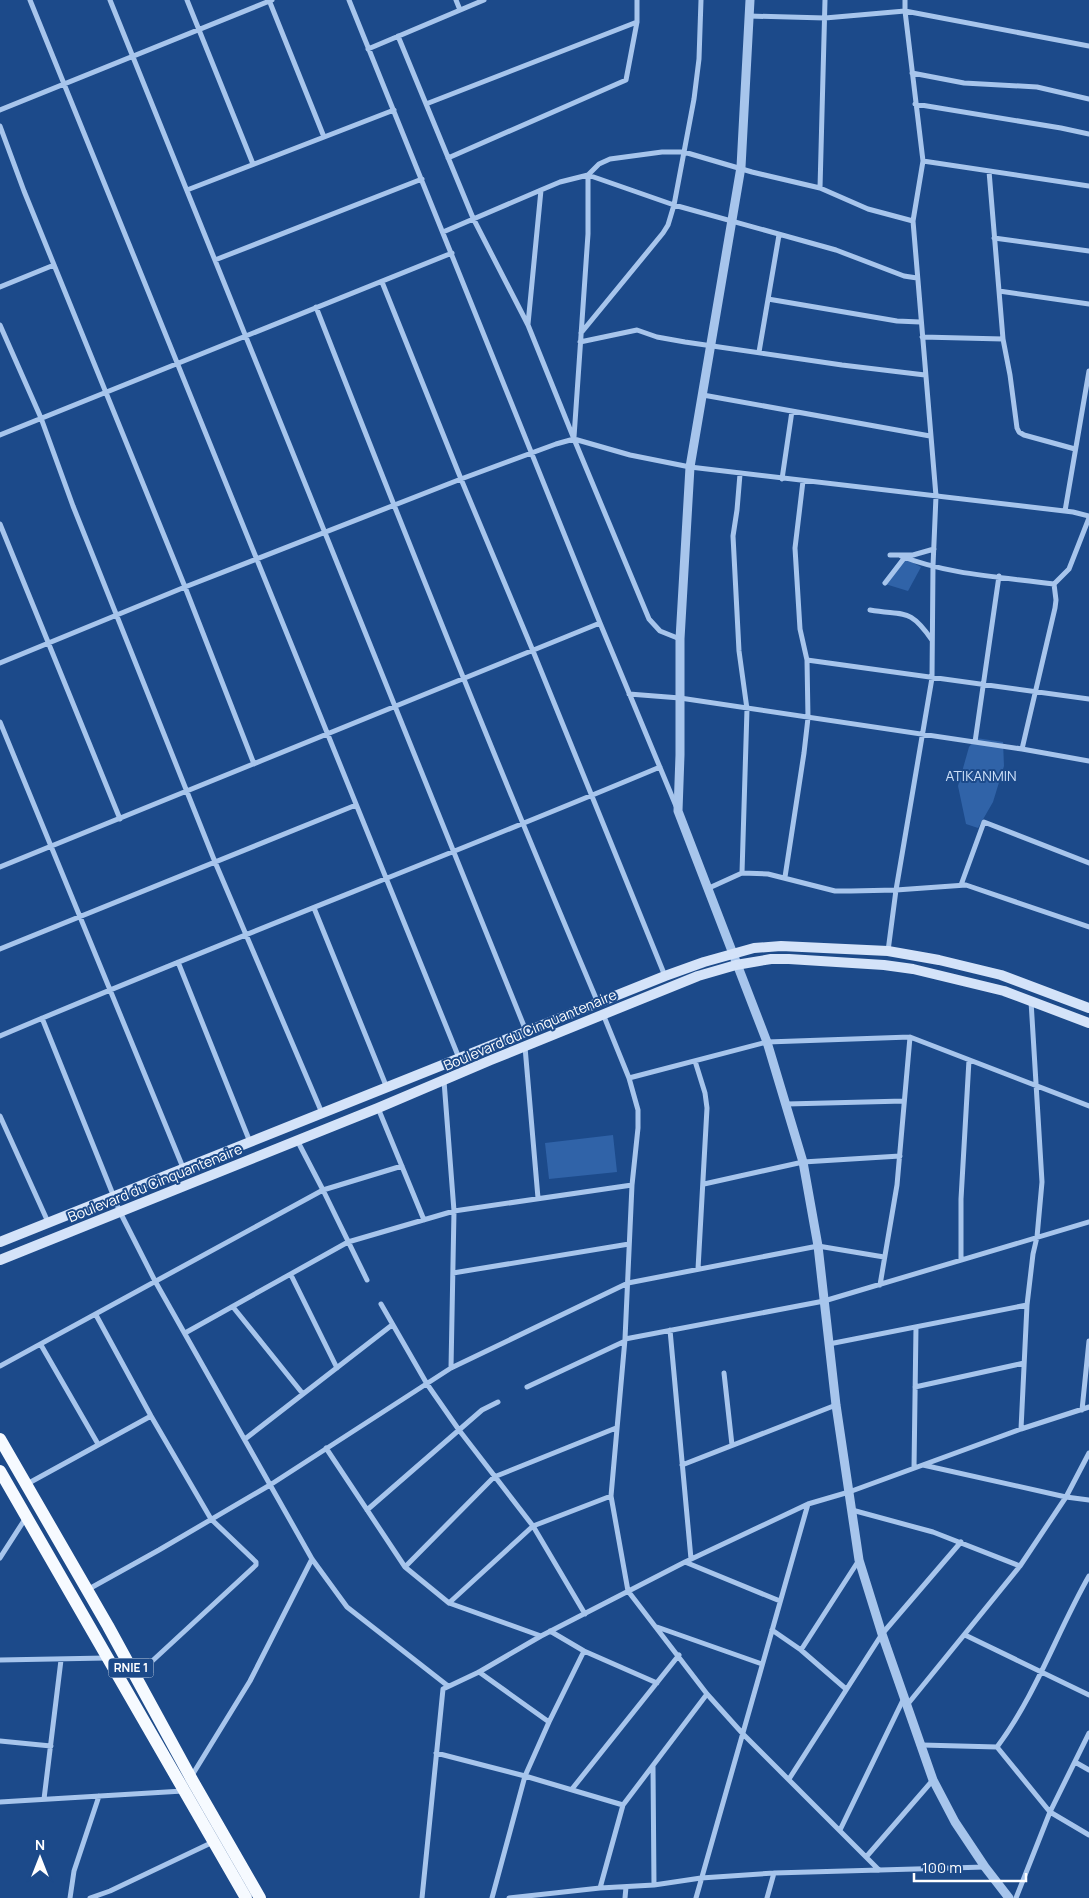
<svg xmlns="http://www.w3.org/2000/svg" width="1089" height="1898" viewBox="0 0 1089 1898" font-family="Manrope,sans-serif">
  <rect width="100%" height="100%" fill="#1c4a8a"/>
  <!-- green -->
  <path fill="#3063a8" d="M902 557 921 567 908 591 882 583Z
    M976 738 1003 742 1004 766 993 802 978 828 966 824 958 786 969 747Z
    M613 1135 617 1172 549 1179 545 1143Z"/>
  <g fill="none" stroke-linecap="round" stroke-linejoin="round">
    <!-- minor -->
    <path stroke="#a7c5ec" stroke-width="5" d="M30 0 459 1058
      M110 0 526 1031
      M187 0 253 164
      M269 0 324 137
      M349 0 600 623 676 806
      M456 0 460 10
      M749 16 825 18 905 11 1089 46
      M398 36 473 218 528 325 574 439 649 619 660 631 680 639
      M368 49 484 0
      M912 73 964 83 1037 87 1089 99
      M426 104 637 22
      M915 104 1061 128 1089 134
      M0 110 272 0
      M0 126 24 191 185 587 254 764
      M448 158 626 80 637 22V0
      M923 161 1089 186
      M989 171 1003 339 1010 375 1017 428 1019 432 1024 435 1075 449
      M820 188 825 0
      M187 190 394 110
      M443 232 541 190 560 182 588 175 674 205 836 250 904 276 917 278
      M994 238 1089 251
      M215 260 422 179
      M382 282 461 479 533 651 665 976
      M0 287 54 265
      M999 291 1089 304
      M768 299 897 321 920 322
      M316 307C407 540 500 772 598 1003
      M528 324 541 190
      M0 325 41 418 73 506 215 862 322 1113
      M581 333 663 233 668 225 674 205 694 99 699 59 701 0
      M922 337 1003 339
      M580 342 637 330 657 337 685 342 842 365 925 375
      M759 352 779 235
      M703 395 930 436
      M0 435 452 253
      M574 437 588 234V175L599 164 610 159 662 152H684L752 172 820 188 868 209 913 221
      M740 474 737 510 733 536 739 651 747 709 742 873
      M782 479 792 411
      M1065 511 1089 371
      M0 524 120 819
      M890 555H913L934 549
      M901 556C949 575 1003 577 1054 584
      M885 583 905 557
      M870 610C905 616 909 607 932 640
      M807 660 1089 699
      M0 663 185 587 461 479 556 444 574 439 630 455 690 467 1073 512 1089 516
      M629 694 680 698 1022 749 1089 761
      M0 722 184 1170
      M975 742 999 576
      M1022 749 1055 608 1056 600 1054 584 1069 569 1089 518
      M0 867 600 623
      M785 877 804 753 808 718 807 660 800 629 795 548 803 481
      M961 885 984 822 1089 863
      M709 888 742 873 768 874 835 891H851L896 890 966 885 1089 927
      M314 908 387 1088
      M0 949 356 805
      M888 951 896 890 932 678 933 566 936 496 913 221 923 161 905 11V0
      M178 962 250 1142
      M603 1014 629 1078 638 1110V1128L632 1185 625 1339 611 1496 628 1591 707 1694 743 1734 879 1870
      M42 1018 120 1212 155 1281 312 1559 347 1607 448 1686
      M0 1036C218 943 441 859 660 767
      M525 1047 538 1198
      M695 1061 705 1093 707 1108 698 1269
      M629 1078 767 1042 910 1037 1089 1106
      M444 1081 454 1211 451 1368
      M787 1104 904 1101
      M378 1108 424 1220
      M0 1116 48 1222
      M297 1140 323 1190 367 1280
      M704 1184 803 1162 900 1156
      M961 1260V1199L969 1060
      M453 1273 629 1244
      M291 1275 337 1368
      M880 1285 897 1185 910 1037
      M381 1304 427 1384 459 1430 533 1526 585 1614
      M233 1307 303 1394
      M96 1315 151 1416 211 1519 256 1562V1565L136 1676
      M670 1330 691 1559
      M185 1333 348 1242 454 1211 632 1185
      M625 1339 824 1301 1089 1222
      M829 1344 1027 1305
      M41 1345 98 1444
      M0 1366 323 1190 402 1166
      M724 1373 732 1445
      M527 1387 623 1342
      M915 1387 1024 1363
      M1082 1410 1089 1341
      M1021 1429 1027 1305 1033 1254 1037 1237 1042 1182 1031 1001
      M245 1439 392 1325
      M326 1448 405 1567 449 1603 541 1636
      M682 1465 836 1405
      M923 1465 1066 1497 1089 1500
      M914 1468 916 1327
      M27 1484 151 1416
      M367 1510 482 1410 498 1402
      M852 1510 933 1532 1020 1566
      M0 1558 25 1519
      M685 1562 780 1601
      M405 1567 494 1477 616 1428
      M87 1590 159 1550 270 1485 451 1368 628 1283 818 1246 884 1257
      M449 1603 533 1526 611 1496
      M657 1627 762 1664
      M772 1630 801 1650 859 1560
      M550 1631 584 1651 657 1683
      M965 1635 1089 1695
      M801 1650 846 1689
      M0 1660 106 1658
      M479 1672 549 1722
      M907 1705 1020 1566 1066 1497 1089 1453
      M0 1741 51 1746
      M922 1745 997 1747
      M997 1747C1036 1695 1057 1632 1089 1576
      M997 1747 1050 1812 1089 1835
      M436 1753 525 1776 623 1805
      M1075 1762 1089 1770
      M653 1766 654 1885
      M191 1777 250 1681 312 1559
      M789 1779 882 1634 961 1542
      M572 1789 679 1655
      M44 1799 61 1660
      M0 1802 183 1791
      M840 1830 904 1698
      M867 1856 933 1780
      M600 1888 623 1805 707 1694
      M70 1898 74 1871 99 1796
      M90 1898 110 1891 213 1842
      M422 1898 443 1689 479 1672 541 1636 685 1562 808 1504 849 1492 1021 1429 1089 1407
      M492 1898 525 1776 549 1722 584 1651
      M509 1898 600 1888 654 1885 701 1878 774 1873 985 1867
      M625 1898 626 1887
      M696 1898 808 1504
      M767 1898 774 1873
      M1016 1898 1050 1812 1089 1733"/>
    <!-- tertiary -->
    <path stroke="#a7c5ec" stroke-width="9" d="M750 0 741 167 690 467 680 639V755L678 811 767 1042 803 1162 818 1246 836 1405 859 1560 882 1634 933 1780 955 1822 985 1867 1009 1898"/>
    <!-- secondary -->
    <path stroke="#d4e3f9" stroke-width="10" d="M0 1242 665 976 704 962 754 948 781 946 888 951 939 960 1001 975 1089 1008
      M0 1260 378 1108 491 1060 698 976 736 965 771 959H789L884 965 913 969 1004 991 1089 1023"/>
    <!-- trunk -->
    <path stroke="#f6faff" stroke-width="12" d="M0 1439 108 1626 191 1778 260 1898
      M0 1471 246 1898"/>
  </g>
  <g text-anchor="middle" stroke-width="4" stroke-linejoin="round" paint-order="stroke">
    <!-- shield labels -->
    <rect fill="#1c4a8a" stroke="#bbc9dc" stroke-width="1" x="108.5" y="1658.5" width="45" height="19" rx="4"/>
    <g font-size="12" font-weight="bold" fill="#fff">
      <text x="131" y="1672">RNIE 1</text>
    </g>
    <!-- park labels -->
    <g font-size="14" fill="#cde0f9" stroke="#1c4a8a">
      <text x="981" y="781">ATIKANMIN</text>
    </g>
    <!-- street labels -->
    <g font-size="14" fill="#fff" stroke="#1c4a8a">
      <text transform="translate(530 1030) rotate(-23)" y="5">Boulevard du Cinquantenaire</text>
      <text transform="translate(155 1183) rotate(-22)" y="5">Boulevard du Cinquantenaire</text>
    </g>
  </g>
  <!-- north arrow -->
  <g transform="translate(40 1858)" stroke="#1c4a8a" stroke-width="4" paint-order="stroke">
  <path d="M0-4L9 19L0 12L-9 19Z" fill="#ffffff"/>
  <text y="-8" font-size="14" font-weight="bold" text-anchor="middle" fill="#ffffff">N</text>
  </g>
  <!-- scale -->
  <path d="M914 1873v8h112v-8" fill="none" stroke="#ffffff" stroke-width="2.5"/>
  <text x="922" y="1873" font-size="15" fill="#ffffff" stroke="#1c4a8a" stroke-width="4" paint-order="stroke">100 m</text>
</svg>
